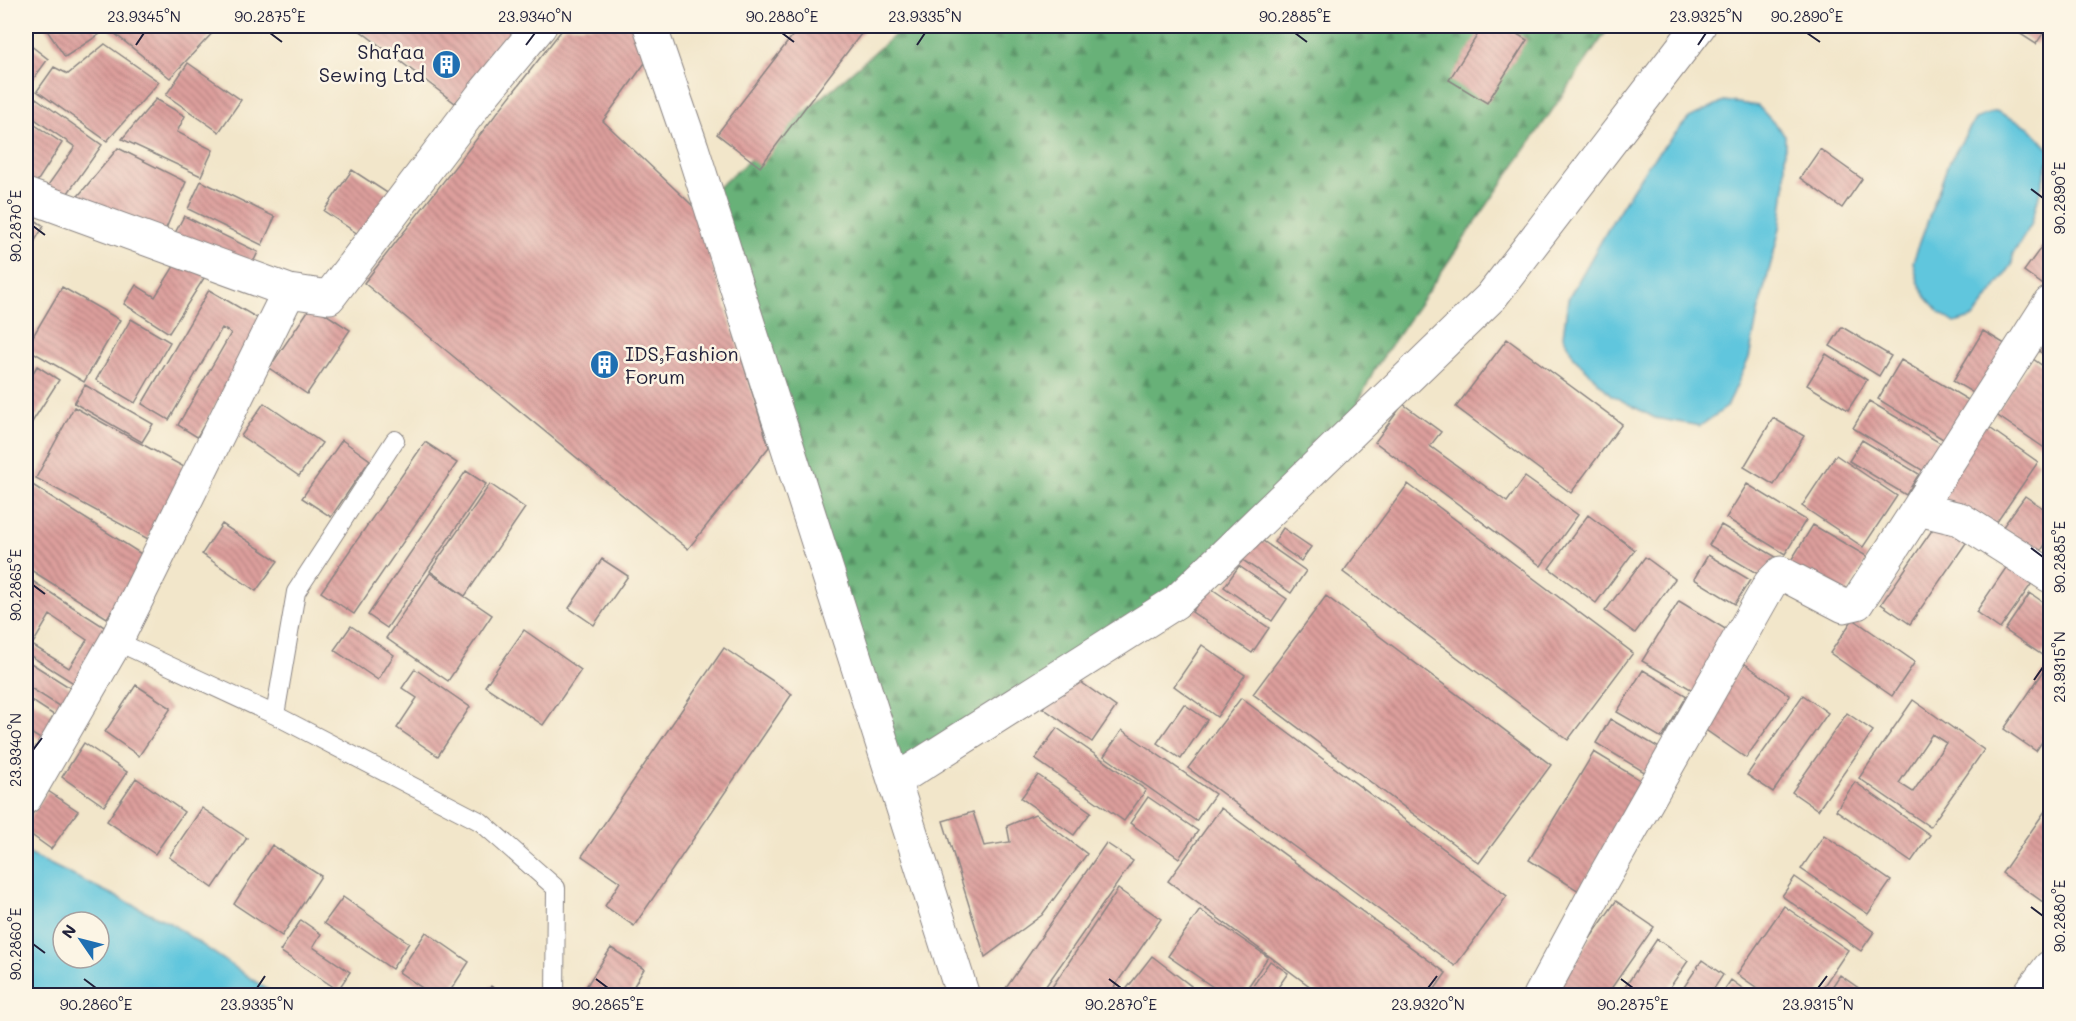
<svg xmlns="http://www.w3.org/2000/svg" width="2076" height="1021" viewBox="0 0 2076 1021" font-family="Mali,sans-serif">
  <defs>
    <pattern id="forest-firs" width="22" height="20" patternUnits="userSpaceOnUse" patternTransform="scale(1.5)"><rect width="22" height="20" fill="#68b178"/><path d="M5 1l3.5 6h-7zM16 11l3.5 6h-7z" fill="#559064"/></pattern>
    <pattern id="building-back-hatch" width="6" height="6" patternUnits="userSpaceOnUse" patternTransform="scale(1.5)"><rect width="6" height="6" fill="#dd9f9c"/><path d="M-1 5l2 2M0 0l6 6M5-1l2 2" fill="none" stroke="#b38180"/></pattern>
  </defs>
  <rect width="100%" height="100%" fill="#fcf5e5"/>
  <filter id="ink" filterUnits="userSpaceOnUse"><feTurbulence type="fractalNoise" baseFrequency=".0167" numOctaves="2"/><feDisplacementMap in="SourceGraphic" scale="12" xChannelSelector="R" yChannelSelector="G"/><feConvolveMatrix kernelMatrix="1 2 1 2 8 2 1 2 1" color-interpolation-filters="sRGB"/></filter>
  <filter id="wash" filterUnits="userSpaceOnUse"><feTurbulence type="fractalNoise" baseFrequency=".008" numOctaves="4" result="noise"/><feDisplacementMap in="SourceGraphic" scale="24" xChannelSelector="R" yChannelSelector="G"/><feGaussianBlur stdDeviation="1.35" result="paint"/><feColorMatrix in="noise" values="0 0 0 0 0 0 0 0 0 0 0 0 0 0 0 0 0 1.4 0 .05"/><feComposite in="paint" operator="in"/></filter>
  <g filter="url(#wash)">
    <rect width="100%" height="100%" fill="#f2e6ca"/>
    <!-- forest -->
    <path fill="url(#forest-firs)" stroke="#456a5a" stroke-width="1.5" d="M905 26H1610L1374 370 1338 445 1176 602 895 781 708 196Z"/>
    <!-- water -->
    <path fill="#60c6dd" stroke="#41748c" stroke-width="1.5" fill-rule="evenodd" d="M1724 101 1758 106 1785 135V187L1780 229 1759 308 1749 358 1727 407 1700 426 1655 418 1611 395 1574 357 1563 336 1568 299 1615 217 1650 162 1689 118Z
      M1996 111 2029 127 2050 150V155L2031 225 2013 254 2012 265 1974 317 1955 323 1940 313 1926 297 1918 281 1913 262 1948 164 1975 119Z
      M27 853 170 923 275 995H26V854ZM63 922H99V958H63Z"/>
    <g id="blocks">
      <!-- building -->
      <path fill="url(#building-back-hatch)" fill-rule="evenodd" d="M44 26H94L100 34 65 57Z
        M117 26H219L170 78 109 29Z
        M354 26H521L455 103Z
        M565 26H638L645 63 603 121 695 208 769 447 688 549 364 283Z
        M800 26H867L760 167 717 134Z
        M1483 26H1504L1527 40 1487 103 1449 80Z
        M2008 26H2048L2036 44Z
        M26 42 48 59 26 89Z
        M105 44 159 82 107 141 37 91 54 67 68 74Z
        M188 63 241 100 219 132 166 95Z
        M36 98 102 145 63 200 46 188 75 147 26 113Z
        M156 99 185 116 177 132 213 150 201 176 122 139Z
        M35 125 62 143 33 188 26 183V139Z
        M118 148 186 182 161 240 74 201Z
        M1820 149 1862 179 1842 208 1800 178Z
        M352 170 392 196 364 238 324 211Z
        M201 181 275 217 262 245 188 209Z
        M27 215 44 226 26 255V216Z
        M184 216 258 252 248 273 173 237Z
        M2050 235V280L2046 287 2024 271Z
        M179 258 206 275 169 333 124 304 136 285 155 297Z
        M62 287 120 320 84 382 26 348Z
        M209 290 264 322 197 437 178 425 231 333 222 328 169 420 142 404Z
        M312 305 350 330 307 394 269 368Z
        M131 319 170 342 135 403 96 380Z
        M1842 327 1891 356 1879 376 1830 346Z
        M2050 327V359L2036 349Z
        M1983 331 2010 347 1980 397 1953 381Z
        M1507 339 1622 424 1571 493 1456 407Z
        M1826 354 1867 380 1848 410 1807 385Z
        M2033 359 2050 371V444L2046 449 1995 414Z
        M1901 360 1975 404 1951 444 1878 399Z
        M37 366 59 380 27 430 26 429V385Z
        M85 385 153 424 142 442 74 403Z
        M1869 401 1947 447 1930 475 1853 428Z
        M264 403 322 443 299 476 241 436Z
        M1403 404 1441 432 1430 446 1507 502 1525 477 1578 515 1541 566 1375 442Z
        M74 407 186 468 148 539 36 478Z
        M1773 418 1804 436 1774 485 1744 467Z
        M1984 424 2038 462 1990 532 1935 494Z
        M342 440 370 460 331 517 302 498Z
        M1862 440 1919 474 1906 495 1849 461Z
        M425 442 457 463 354 614 321 592Z
        M1836 455 1897 496 1863 547 1802 506Z
        M466 471 486 484 387 628 368 615Z
        M31 484 146 557 107 618 26 567V492Z
        M490 484 525 508 465 596 430 571Z
        M1408 484 1633 653 1568 740 1343 572Z
        M1747 484 1806 520 1785 554 1726 518Z
        M2025 496 2050 513V537L2039 554 2002 528Z
        M1588 515 1635 550 1596 603 1549 568Z
        M1937 523 1966 543 1910 624 1881 604Z
        M222 524 278 561 256 591 202 554Z
        M1721 525 1776 557 1763 577 1709 545Z
        M1813 525 1868 557 1842 601 1787 567Z
        M1283 528 1311 547 1301 561 1274 542Z
        M1253 534 1306 571 1291 593 1237 556Z
        M1708 555 1750 580 1735 604 1694 579Z
        M1645 557 1675 579 1635 633 1605 611Z
        M602 559 628 576 594 625 569 608Z
        M2012 559 2037 576 2000 629 1976 612Z
        M1239 566 1287 599 1272 621 1224 587Z
        M430 573 492 615 448 681 386 638Z
        M26 577 109 630 75 684 26 653ZM50 615 87 640 69 668 32 645Z
        M1209 587 1269 628 1252 653 1192 612Z
        M2030 593 2050 607V643L2042 655 2005 630Z
        M1326 596 1551 765 1479 863 1253 694Z
        M1679 601 1732 633 1696 692 1642 661Z
        M1853 619 1915 662 1892 696 1830 653Z
        M351 626 394 655 378 680 334 650Z
        M524 630 581 670 543 725 485 686Z
        M1202 645 1245 675 1217 717 1174 686Z
        M724 648 792 694 634 926 605 906 620 882 582 856Z
        M26 660 77 692 65 710 26 685Z
        M2050 662V730L2036 751 2004 729Z
        M1744 663 1790 696 1746 758 1700 726Z
        M415 669 470 707 438 756 397 728 417 698 402 688Z
        M1643 670 1687 696 1662 738 1617 712Z
        M1068 673 1116 707 1092 742 1043 708Z
        M136 685 171 708 139 756 105 732Z
        M1803 695 1828 713 1773 792 1747 775Z
        M26 697 60 719 45 742 26 730Z
        M1241 698 1507 896 1455 966 1188 768Z
        M1913 700 1984 750 1930 827 1859 778ZM1932 734 1946 743 1913 792 1899 783Z
        M1184 704 1207 720 1181 759 1157 743Z
        M1847 713 1873 731 1818 810 1792 792Z
        M1610 719 1661 749 1646 773 1596 743Z
        M1057 728 1146 790 1124 821 1035 759Z
        M1122 730 1215 794 1196 821 1104 756Z
        M84 743 127 772 104 806 62 777Z
        M1594 752 1645 783 1579 891 1529 860Z
        M1038 775 1091 812 1074 835 1021 798Z
        M136 778 184 812 155 854 107 821Z
        M1855 782 1930 835 1911 862 1836 810Z
        M48 791 78 811 51 849 26 831V823Z
        M1148 797 1198 831 1179 858 1130 823Z
        M2050 804V907L2002 873Z
        M202 808 247 838 213 888 169 857Z
        M1221 808 1446 973 1430 996H1323L1168 881Z
        M973 812 984 846 1010 842 1007 826 1035 814 1087 854 1042 915 985 957 943 821Z
        M1824 835 1891 881 1868 914 1801 869Z
        M1106 843 1133 861 1039 996H1017L1006 988Z
        M272 845 321 876 282 936 234 904Z
        M1795 877 1874 932 1861 951 1782 896Z
        M1118 889 1161 919 1108 996H1046Z
        M343 897 409 943 392 969 324 923Z
        M1616 901 1654 927 1606 996H1550Z
        M1784 906 1848 950 1817 996H1769L1737 974Z
        M1200 910 1268 957 1242 996H1226L1168 956Z
        M301 920 321 934 313 947 350 972 338 990 280 951Z
        M426 932 469 962 447 996H434L399 972Z
        M1657 939 1688 961 1664 996H1619Z
        M611 948 644 969 628 996H580Z
        M1152 956 1191 986 1183 996H1121Z
        M1702 960 1723 975 1709 996H1678Z
        M1270 961 1288 973 1272 996H1246Z
        M1840 975 1870 996H1826Z
        M1731 980 1753 996H1720Z
        M491 986 506 996H485Z"/>
    </g>
  </g>
  <g filter="url(#ink)">
    <use href="#blocks" fill-opacity="0" stroke="#8a8482" stroke-width="1.5"/>
    <g fill="none" stroke-linecap="round" stroke-linejoin="round">
      <defs>
        <path id="lane" d="M116 641 275 715 481 822 556 888 555 996
          M275 715 296 592 395 440"/>
        <path id="street" d="M650 26 692 148 963 996
          M26 195 289 291 329 297 481 97 540 26
          M1918 509 2050 303
          M895 781 1176 602 1491 297 1699 26
          M26 797 116 641 289 291
          M1540 996 1598 888 1770 584 1781 573 1844 606 1857 603 1918 509 1960 519 2050 576
          M2028 996 2050 967"/>
      </defs>
      <!-- lane casing -->
      <use href="#lane" stroke="#8a8482" stroke-width="20"/>
      <!-- street casing -->
      <use href="#street" stroke="#8a8482" stroke-width="35"/>
      <!-- lane -->
      <use href="#lane" stroke="#fff" stroke-width="18"/>
      <!-- street -->
      <use href="#street" stroke="#fff" stroke-width="33"/>
    </g>
  </g>
  <!-- ticks -->
  <path fill="none" stroke="#22223b" stroke-width="2" d="M270 33 282 42M782 33 794 42M1295 33 1307 42M1807 33 1820 42M136 45 144 33M526 45 535 33M917 45 925 33M1698 45 1706 33M2031 189 2043 198M33 226 45 235M2031 548 2043 557M33 585 45 594M2034 680 2043 667M33 750 42 738M2031 907 2043 916M33 944 45 953M84 979 96 988M596 979 608 988M1109 979 1121 988M1621 979 1633 988M257 988 265 976M1428 988 1437 976M1818 988 1827 976"/>
  <!-- icons -->
  <defs>
    <symbol id="building-disc" viewBox="-11 -11 22 22"><circle r="9.5" fill="#1f6fb2" stroke="#fcf5e5"/><path d="M-4-6H4V6H1V3H-1V6H-4ZM-2.5-4.3h1.7v1.8h-1.7ZM.8-4.3h1.7v1.8H.8ZM-2.5-1h1.7V.8h-1.7ZM.8-1h1.7V.8H.8Z" fill="#fff"/></symbol>
  </defs>
  <g fill-rule="evenodd">
    <use href="#building-disc" x="430" y="48" width="33" height="33"/>
    <use href="#building-disc" x="588" y="348" width="33" height="33"/>
  </g>
  <g text-anchor="middle" stroke-width="5" stroke-linejoin="round" paint-order="stroke">
    <!-- poi labels -->
    <g font-size="20" fill="#22223b" stroke="#fcf5e5" text-anchor="end">
      <text x="425" y="59">Shafaa<tspan x="425" dy="23">Sewing Ltd</tspan></text>
      <text x="625" y="361" text-anchor="start">IDS,Fashion<tspan x="625" dy="23">Forum</tspan></text>
    </g>
  </g>
  <!-- margin -->
  <rect width="2076" height="1021" fill="none" stroke="#fcf5e5" stroke-width="66"/>
  <!-- north arrow -->
  <g transform="translate(81 940) rotate(305)"><circle r="28" fill="#fcf5e5" stroke="#a5a1a1" stroke-width="1.5"/>
  <path d="M0-4.5L10 22L0 15L-10 22Z" fill="#1f6fb2"/>
  <text y="-9" font-size="16" font-weight="bold" text-anchor="middle" fill="#22223b">N</text>
  </g>
  <rect x="33" y="33" width="2010" height="955" fill="none" stroke="#22223b" stroke-width="2"/>
  <g font-size="15" text-anchor="middle" fill="#22223b">
    <text x="144" y="22">23.9345°N</text>
    <text x="270" y="22">90.2875°E</text>
    <text x="535" y="22">23.9340°N</text>
    <text x="782" y="22">90.2880°E</text>
    <text x="925" y="22">23.9335°N</text>
    <text x="1295" y="22">90.2885°E</text>
    <text x="1706" y="22">23.9325°N</text>
    <text x="1807" y="22">90.2890°E</text>
    <text transform="translate(2060 198) rotate(-90)" y="5">90.2890°E</text>
    <text transform="translate(16 226) rotate(-90)" y="5">90.2870°E</text>
    <text transform="translate(2060 557) rotate(-90)" y="5">90.2885°E</text>
    <text transform="translate(16 585) rotate(-90)" y="5">90.2865°E</text>
    <text transform="translate(2060 667) rotate(-90)" y="5">23.9315°N</text>
    <text transform="translate(16 750) rotate(-90)" y="5">23.9340°N</text>
    <text transform="translate(2060 916) rotate(-90)" y="5">90.2880°E</text>
    <text transform="translate(16 944) rotate(-90)" y="5">90.2860°E</text>
    <text x="96" y="1010">90.2860°E</text>
    <text x="257" y="1010">23.9335°N</text>
    <text x="608" y="1010">90.2865°E</text>
    <text x="1121" y="1010">90.2870°E</text>
    <text x="1428" y="1010">23.9320°N</text>
    <text x="1633" y="1010">90.2875°E</text>
    <text x="1818" y="1010">23.9315°N</text>
  </g>
</svg>
